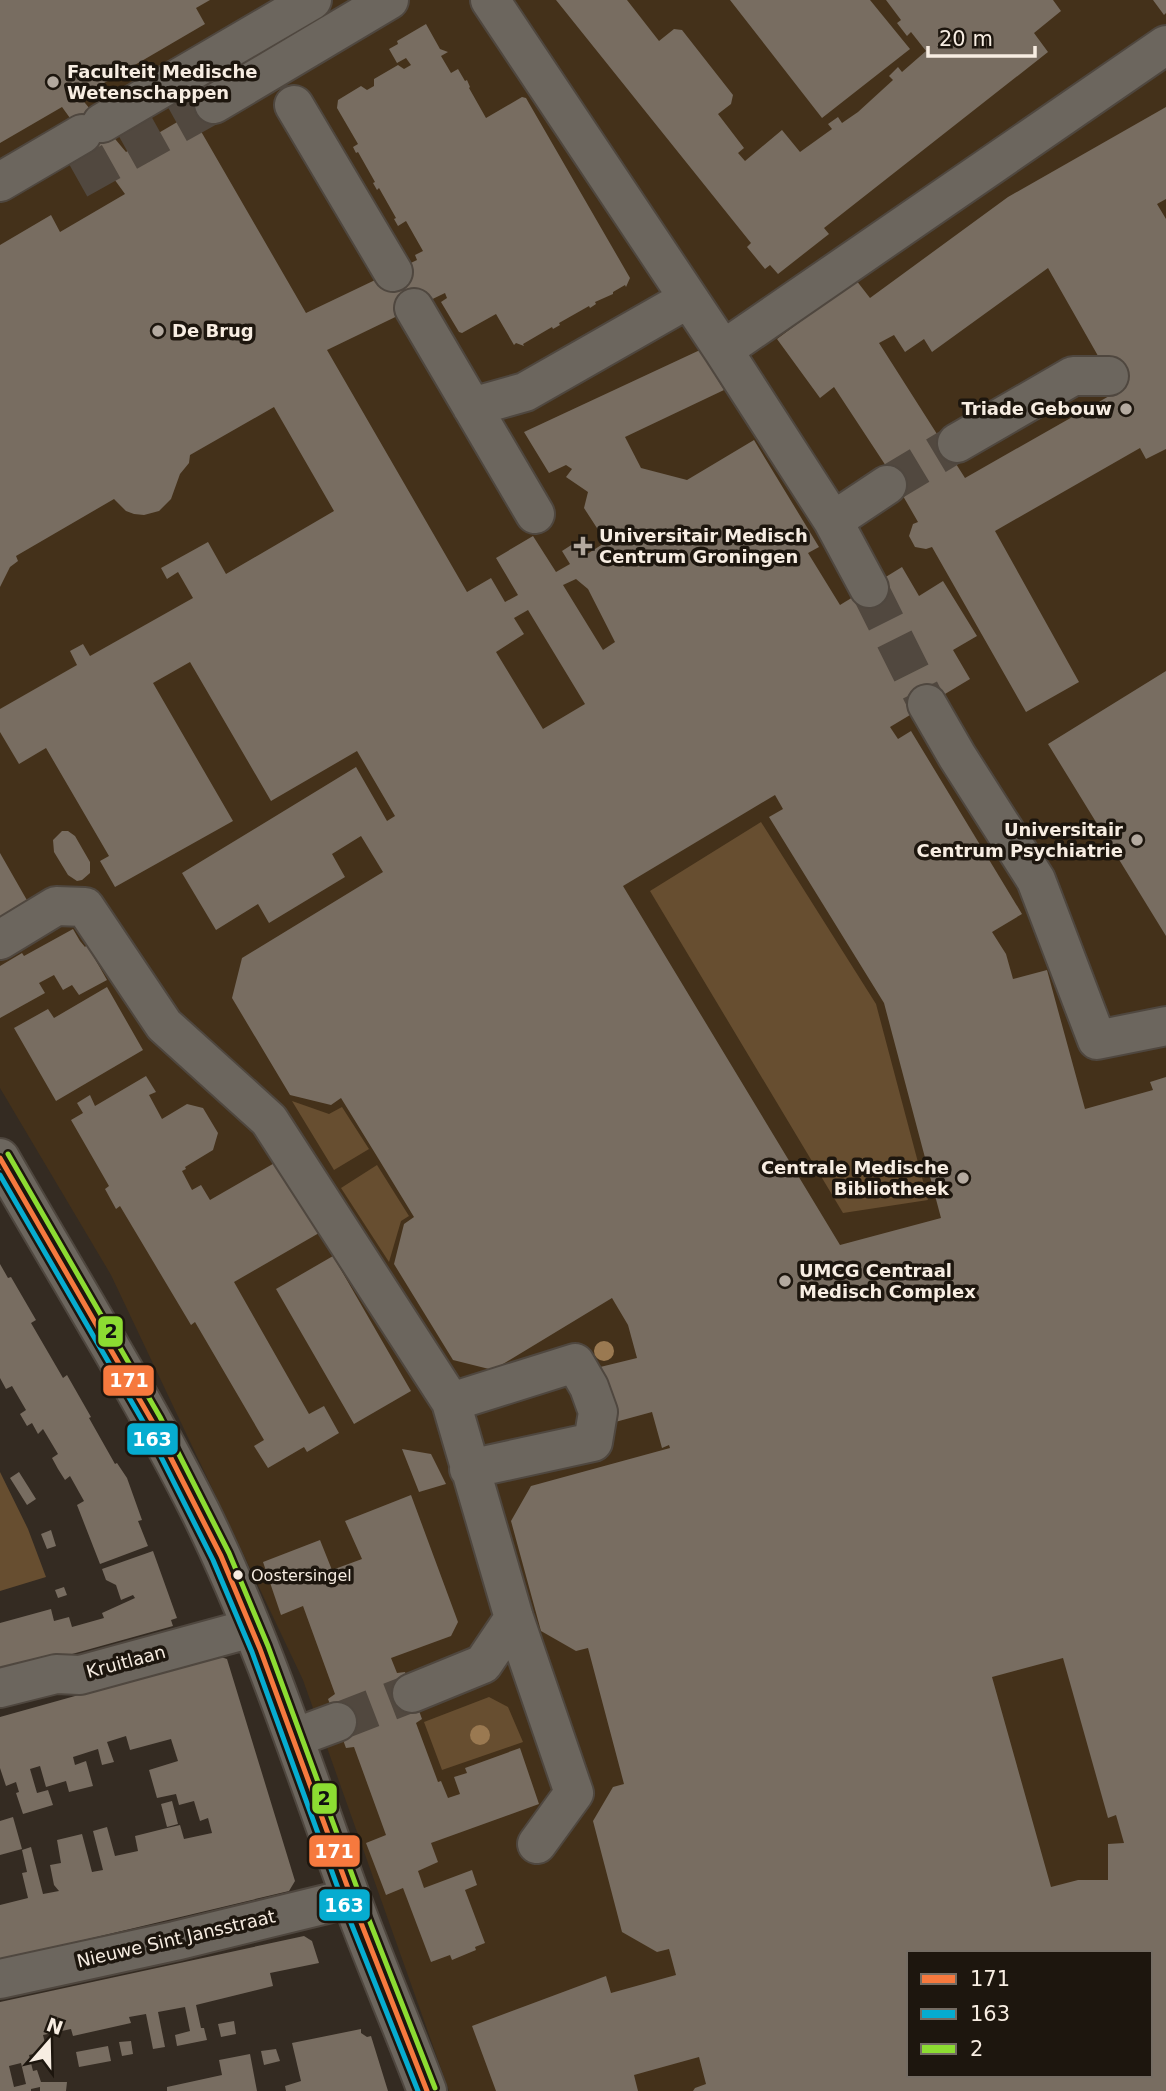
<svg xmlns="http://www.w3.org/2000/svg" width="1166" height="2091" viewBox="0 0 1166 2091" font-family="'DejaVu Sans',sans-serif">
  <rect width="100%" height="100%" fill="#342b22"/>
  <!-- built -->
  <path fill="#44311a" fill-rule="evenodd" d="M0 0H1160L1166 5V2091H449L303 1680 111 1275 0 1088ZM909 1953H1150V2075H909Z"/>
  <!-- green -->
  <path fill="#674e30" d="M761 822 876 1004 928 1200 843 1213 650 891Z
    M292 1101 329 1114 342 1107 369 1149 334 1170Z
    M377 1165 409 1216 401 1221 389 1262 341 1188Z
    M0 1472 28 1529 46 1577 0 1591Z
    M489 1697 508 1707 523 1742 442 1770 424 1722Z"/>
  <!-- building -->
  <path fill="#786d61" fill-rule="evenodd" d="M0 0H210L196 8 205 24 80 97 126 152 191 114 306 313 417 260 415 255 423 251 406 221 398 226 394 219 396 218 379 188 377 190 373 183 375 182 358 152 356 153 353 147 358 144 337 108 338 100 361 86 367 90 374 86V79L398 65 404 69 411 65 406 58 397 63 389 49 398 44 397 41 426 24 440 49 448 52 441 56 451 73 458 69 465 81 467 80 470 87 469 88 486 118 522 97 526 98 630 278 626 287 625 285 613 292V294L595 302 596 304 590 308 589 306 559 323 560 325 553 329 552 327 523 344 524 346 516 343 514 345 496 314 462 333 459 332 441 302 447 298 445 293 327 350 467 592 491 578 505 602 518 595 496 558 533 536 556 572 570 564 562 551 576 542 584 556 606 542 584 508 588 492 566 477 572 469 566 465 549 473 524 432 700 350 724 390 625 437 641 468 687 480 754 440 819 547 808 553 840 605 902 567 919 596 943 581 977 636 953 650 970 679 890 727 898 739 911 731 1022 914 992 932 1006 954 1013 979 1047 970 1085 1109 1153 1090 1150 1082 1166 1077V2091H693L695 2088 706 2084 699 2057 634 2075 638 2091H496L472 2026 606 1976 611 1993 676 1975 669 1949 657 1952 622 1932 593 1821 613 1787 624 1784 588 1648 576 1651 541 1631 511 1521 531 1486 670 1448 669 1445 662 1448 652 1412 608 1424 592 1369 637 1358 628 1325 612 1298 493 1370 453 1360 394 1264 404 1224 414 1217 378 1158 341 1098 331 1105 290 1095 232 998 242 958 383 872 361 836 332 854 345 877 269 923 258 904 216 930 182 873 356 767 387 821 395 816 357 751 271 801 190 662 153 683 233 821 115 887 100 861 109 856 46 748 19 764 0 732V709L77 665 70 651 83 644 90 656 193 598 178 572 167 579 161 568 208 542 226 574 334 511 274 407 190 455 189 463 180 474 171 499 159 511 144 515 134 514 126 511 114 499 16 556 18 561 10 567 0 587V245L51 215 60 232 125 194 62 107 0 143ZM576 579 588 589 615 642 603 650 563 585ZM528 610 585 704 543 729 496 652 524 634 514 618ZM775 795 783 809 769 817 884 1003 941 1218 840 1245 623 886ZM1063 1658 1108 1818 1116 1815 1124 1843 1108 1844V1880H1078L1051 1887 992 1677ZM909 1953H1150V2075H909Z
    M556 0H627L659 41 674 29 682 30 733 95 731 104 718 114 744 148 738 153 745 161 782 130 800 152 832 129 828 124 838 117 842 123 858 112 893 80 889 76 898 67 902 72 926 51 911 32 907 36 897 23 901 20 886 0H1053L1061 11 1034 33 1048 52 824 228 829 234 778 274 770 265 765 269 747 247 751 243Z
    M730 0H870L910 49 822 118Z
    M1153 0H1166V13L1164 15Z
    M1166 107V199L1157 204 1166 219V449L1146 459 1140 448 995 531 1079 682 1026 712 932 547 926 549 915 547 909 536 913 524 918 522 884 463 834 387 820 398 777 339 856 280 870 298 1008 197ZM1048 268 1118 391 965 478 879 343 894 335 905 352 924 339 932 352Z
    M1166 671V936L1048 744Z
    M62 831H68L75 836 90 862V873L82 880 77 881 68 875 54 852 53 840Z
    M0 853 28 902 0 918Z
    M73 929 80 941 85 947 87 945 107 980 79 995 72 985 63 990 54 975 39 983 45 993 0 1018V966L22 953 24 956Z
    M107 987 143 1050 56 1101 14 1028 48 1009 54 1018Z
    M146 1076 156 1092 149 1095 162 1119 187 1104 203 1108 218 1133 213 1150 185 1167 186 1169 182 1171 192 1190 201 1185 210 1200 278 1161 319 1233 234 1282 309 1414 324 1406 339 1433 307 1452 304 1447 268 1468 254 1446 264 1440 195 1322 191 1325 120 1206 116 1209 105 1189 109 1186 71 1120 83 1113 77 1103 90 1095 95 1106Z
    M333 1256 411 1391 354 1424 276 1289Z
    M0 1264 8 1278 11 1277 36 1320 31 1323 63 1378 67 1375 91 1417 89 1418 115 1464 117 1463 127 1478 142 1520 138 1521 148 1546 100 1564 77 1505 84 1501 70 1476 65 1480 58 1469 52 1458 58 1454 43 1429 38 1434 32 1423 27 1426 20 1414 26 1410 12 1386 6 1389 0 1378Z
    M402 1449 431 1454 446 1484 419 1492Z
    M19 1472 36 1499 27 1505 10 1478Z
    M411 1495 458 1622 451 1636 391 1658 397 1673 405 1672 422 1719 416 1723 438 1782 441 1781 448 1798 460 1794 454 1777 467 1773 465 1768 520 1748 539 1804 431 1843 438 1862 418 1871 424 1888 472 1870 477 1885 465 1890 485 1943 475 1947 476 1950 452 1960 450 1955 431 1962 403 1888 386 1895 366 1843 386 1835 354 1747 346 1748 328 1699 335 1694 303 1606 281 1615 263 1562 320 1540 332 1570 362 1559 345 1521Z
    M51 1530 56 1546 47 1549 41 1534Z
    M153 1551 177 1618 171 1620 173 1626 0 1674V1623L51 1609 54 1621 69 1617 72 1627 104 1618 102 1613 135 1598 133 1595 121 1600 116 1585 106 1580 102 1569Z
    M64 1587 67 1595 58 1598 55 1590Z
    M218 1656 227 1659 295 1881 289 1891 0 1960V1905L28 1898 22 1873 27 1872 22 1850 31 1847 43 1894 59 1891 54 1885 50 1865 61 1863 57 1840 82 1834 92 1872 103 1870 93 1831 107 1827 115 1856 138 1851 135 1836 163 1829 180 1825 184 1839 212 1833 208 1818 200 1821 194 1801 179 1805 176 1794 157 1798 149 1770 178 1761 171 1739 130 1750 126 1736 107 1742 114 1762 102 1765 98 1749 73 1757 75 1765 86 1761 93 1786 69 1792 66 1781 46 1787 40 1766 30 1769 37 1793 48 1790 53 1805 23 1814 16 1793 19 1792 16 1782 6 1786 0 1768V1717Z
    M172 1801 178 1824 167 1827 161 1804Z
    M13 1817 22 1849 0 1855V1821Z
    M304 1936 312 1941 319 1963 270 1973 273 1986 196 2005 201 2028H204L207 2040 177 2046 175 2035 190 2031 185 2007 158 2012 165 2047 153 2049 146 2014 129 2017 131 2023 73 2036 71 2029 43 2035 47 2051 29 2055 33 2071 37 2070 41 2082H67L66 2091H40V2087L31 2089V2091H0V2002ZM21 2063 26 2084 14 2087 9 2066Z
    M234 2021 236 2034 221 2037 218 2024Z
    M361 2029V2033L367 2037 371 2036 388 2091H286L285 2086 301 2081 292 2043Z
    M131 2041 133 2054 122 2056 119 2042Z
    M108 2046 111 2061 79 2067 76 2052Z
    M276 2049 280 2061 264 2065 261 2051Z
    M250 2054 257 2091H167V2087L222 2075 219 2060Z"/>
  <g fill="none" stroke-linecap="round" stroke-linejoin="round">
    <!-- minor-tunnel -->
    <path stroke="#51483f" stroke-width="38" stroke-dasharray="38 19" stroke-linecap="butt" d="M78 180 214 104
      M887 485 957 443
      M869 588 927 704
      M337 1722 412 1693"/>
    <defs>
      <path id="minor" d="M490 0 723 350 833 521 869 588
        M214 104 389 0
        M294 105 393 272
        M102 123 312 0
        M0 182 82 134
        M414 308 535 514
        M723 350 1166 45
        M472 407 525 392 688 299
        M957 443 1073 376H1109
        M833 521 887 485
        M927 704 957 756 1036 880 1097 1040 1166 1026
        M0 940 56 906 85 907 164 1025 269 1120 451 1402 514 1618 574 1793 537 1844
        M0 1158C67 1275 139 1390 200 1511 259 1631 301 1759 346 1884 371 1954 401 2022 427 2091
        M451 1402 575 1363 589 1387 598 1412 593 1442 469 1469
        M0 1688 56 1674 80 1675 252 1628
        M412 1693 483 1664 514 1618
        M294 1738 337 1722
        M0 1979 175 1941 351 1898"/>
    </defs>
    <!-- minor casing -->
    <use href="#minor" stroke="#4f473f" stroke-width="42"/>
    <!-- minor -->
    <use href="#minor" stroke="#6c665e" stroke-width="38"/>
    <defs>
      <path id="bus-1" d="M0 1158 152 1421 221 1556 260 1649 356 1910 427 2091"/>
      <path id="bus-2" d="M0 1175 145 1425 213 1560 252 1652 347 1913 418 2091"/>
      <path id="bus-3" d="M8 1154 160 1417 229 1553 268 1646 364 1907 435 2088"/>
    </defs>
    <!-- bus-1 casing -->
    <use href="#bus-1" stroke="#1d160e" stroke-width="10"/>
    <!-- bus-2 casing -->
    <use href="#bus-2" stroke="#1d160e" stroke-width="10"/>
    <!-- bus-3 casing -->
    <use href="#bus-3" stroke="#1d160e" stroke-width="10"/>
    <!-- bus-1 -->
    <use href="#bus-1" stroke="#f6793e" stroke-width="5"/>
    <!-- bus-2 -->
    <use href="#bus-2" stroke="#06acd0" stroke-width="5"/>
    <!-- bus-3 -->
    <use href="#bus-3" stroke="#8cdc32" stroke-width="5"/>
  </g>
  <!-- trees -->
  <g fill="#9a7951">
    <circle cx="604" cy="1351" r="10"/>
    <circle cx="480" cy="1735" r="10"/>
  </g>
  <!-- markers -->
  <g fill="#b3a99f" stroke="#1d160e" stroke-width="2.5">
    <circle cx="53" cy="82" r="7"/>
    <circle cx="158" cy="331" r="7"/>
    <circle cx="1126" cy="409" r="7"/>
    <path d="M579.5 535.5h7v7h7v7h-7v7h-7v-7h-7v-7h7z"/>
    <circle cx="1137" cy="840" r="7"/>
    <circle cx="963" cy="1178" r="7"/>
    <circle cx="785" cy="1281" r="7"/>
  </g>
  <circle fill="#f7ede2" stroke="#1d160e" stroke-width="2.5" cx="238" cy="1575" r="6"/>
  <g text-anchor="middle" stroke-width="7" stroke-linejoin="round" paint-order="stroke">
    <!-- bus labels -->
    <g font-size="16" fill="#f7ede2" stroke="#1d160e" text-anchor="start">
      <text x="251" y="1581">Oostersingel</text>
    </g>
    <!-- poi labels -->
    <g font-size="18" font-weight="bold" fill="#f7ede2" stroke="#1d160e" text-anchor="start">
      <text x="67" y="78">Faculteit Medische<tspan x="67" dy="21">Wetenschappen</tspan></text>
      <text x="172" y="337">De Brug</text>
      <text x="1112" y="415" text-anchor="end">Triade Gebouw</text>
      <text x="599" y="542">Universitair Medisch<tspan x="599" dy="21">Centrum Groningen</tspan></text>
      <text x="1123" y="836" text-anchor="end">Universitair<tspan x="1123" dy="21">Centrum Psychiatrie</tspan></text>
      <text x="949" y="1174" text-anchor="end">Centrale Medische<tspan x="949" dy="21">Bibliotheek</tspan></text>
      <text x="799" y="1277">UMCG Centraal<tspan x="799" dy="21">Medisch Complex</tspan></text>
    </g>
    <!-- street labels -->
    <g font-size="18" fill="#f7ede2" stroke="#1d160e">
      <text transform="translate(126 1662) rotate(-15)" y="6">Kruitlaan</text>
      <text transform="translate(176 1939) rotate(-13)" y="6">Nieuwe Sint Jansstraat</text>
    </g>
  </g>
  <g stroke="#1d160e" stroke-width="2.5">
    <rect x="97" y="1315" width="27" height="33" rx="7" fill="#8cdc32"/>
    <rect x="102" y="1364" width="53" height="33" rx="7" fill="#f6793e"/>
    <rect x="126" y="1422" width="53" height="34" rx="7" fill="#06acd0"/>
    <rect x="311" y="1782" width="27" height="33" rx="7" fill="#8cdc32"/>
    <rect x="308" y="1834" width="53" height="34" rx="7" fill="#f6793e"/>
    <rect x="318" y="1888" width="53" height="34" rx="7" fill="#06acd0"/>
  </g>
  <g font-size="19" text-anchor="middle" font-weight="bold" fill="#fff">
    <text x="129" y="1387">171</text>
    <text x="152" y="1446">163</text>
    <text x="334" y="1858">171</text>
    <text x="344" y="1912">163</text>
  </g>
  <g font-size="19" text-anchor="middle" font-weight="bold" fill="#111">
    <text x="111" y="1338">2</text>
    <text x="324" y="1805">2</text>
  </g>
  <!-- legend -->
  <rect x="907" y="1951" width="245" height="126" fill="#1d160e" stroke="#746c63" stroke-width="2"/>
  <rect x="921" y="1974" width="35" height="10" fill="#f6793e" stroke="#746c63" stroke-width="2"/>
  <text x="970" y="1986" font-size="21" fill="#f7ede2">171</text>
  <rect x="921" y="2009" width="35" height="10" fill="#06acd0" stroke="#746c63" stroke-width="2"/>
  <text x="970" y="2021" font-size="21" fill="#f7ede2">163</text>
  <rect x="921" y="2044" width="35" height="10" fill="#8cdc32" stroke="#746c63" stroke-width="2"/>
  <text x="970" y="2056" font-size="21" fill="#f7ede2">2</text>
  <!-- north arrow -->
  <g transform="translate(49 2042) rotate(20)" stroke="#1d160e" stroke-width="5" paint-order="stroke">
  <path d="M0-5L12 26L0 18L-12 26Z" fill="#f7ede2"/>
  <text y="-10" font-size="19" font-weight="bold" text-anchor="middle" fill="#f7ede2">N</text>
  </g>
  <!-- scale -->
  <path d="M928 46v10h107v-10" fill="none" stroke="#f7ede2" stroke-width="3.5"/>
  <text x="939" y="46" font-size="21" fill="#f7ede2" stroke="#1d160e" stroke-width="5" paint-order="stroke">20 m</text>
</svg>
